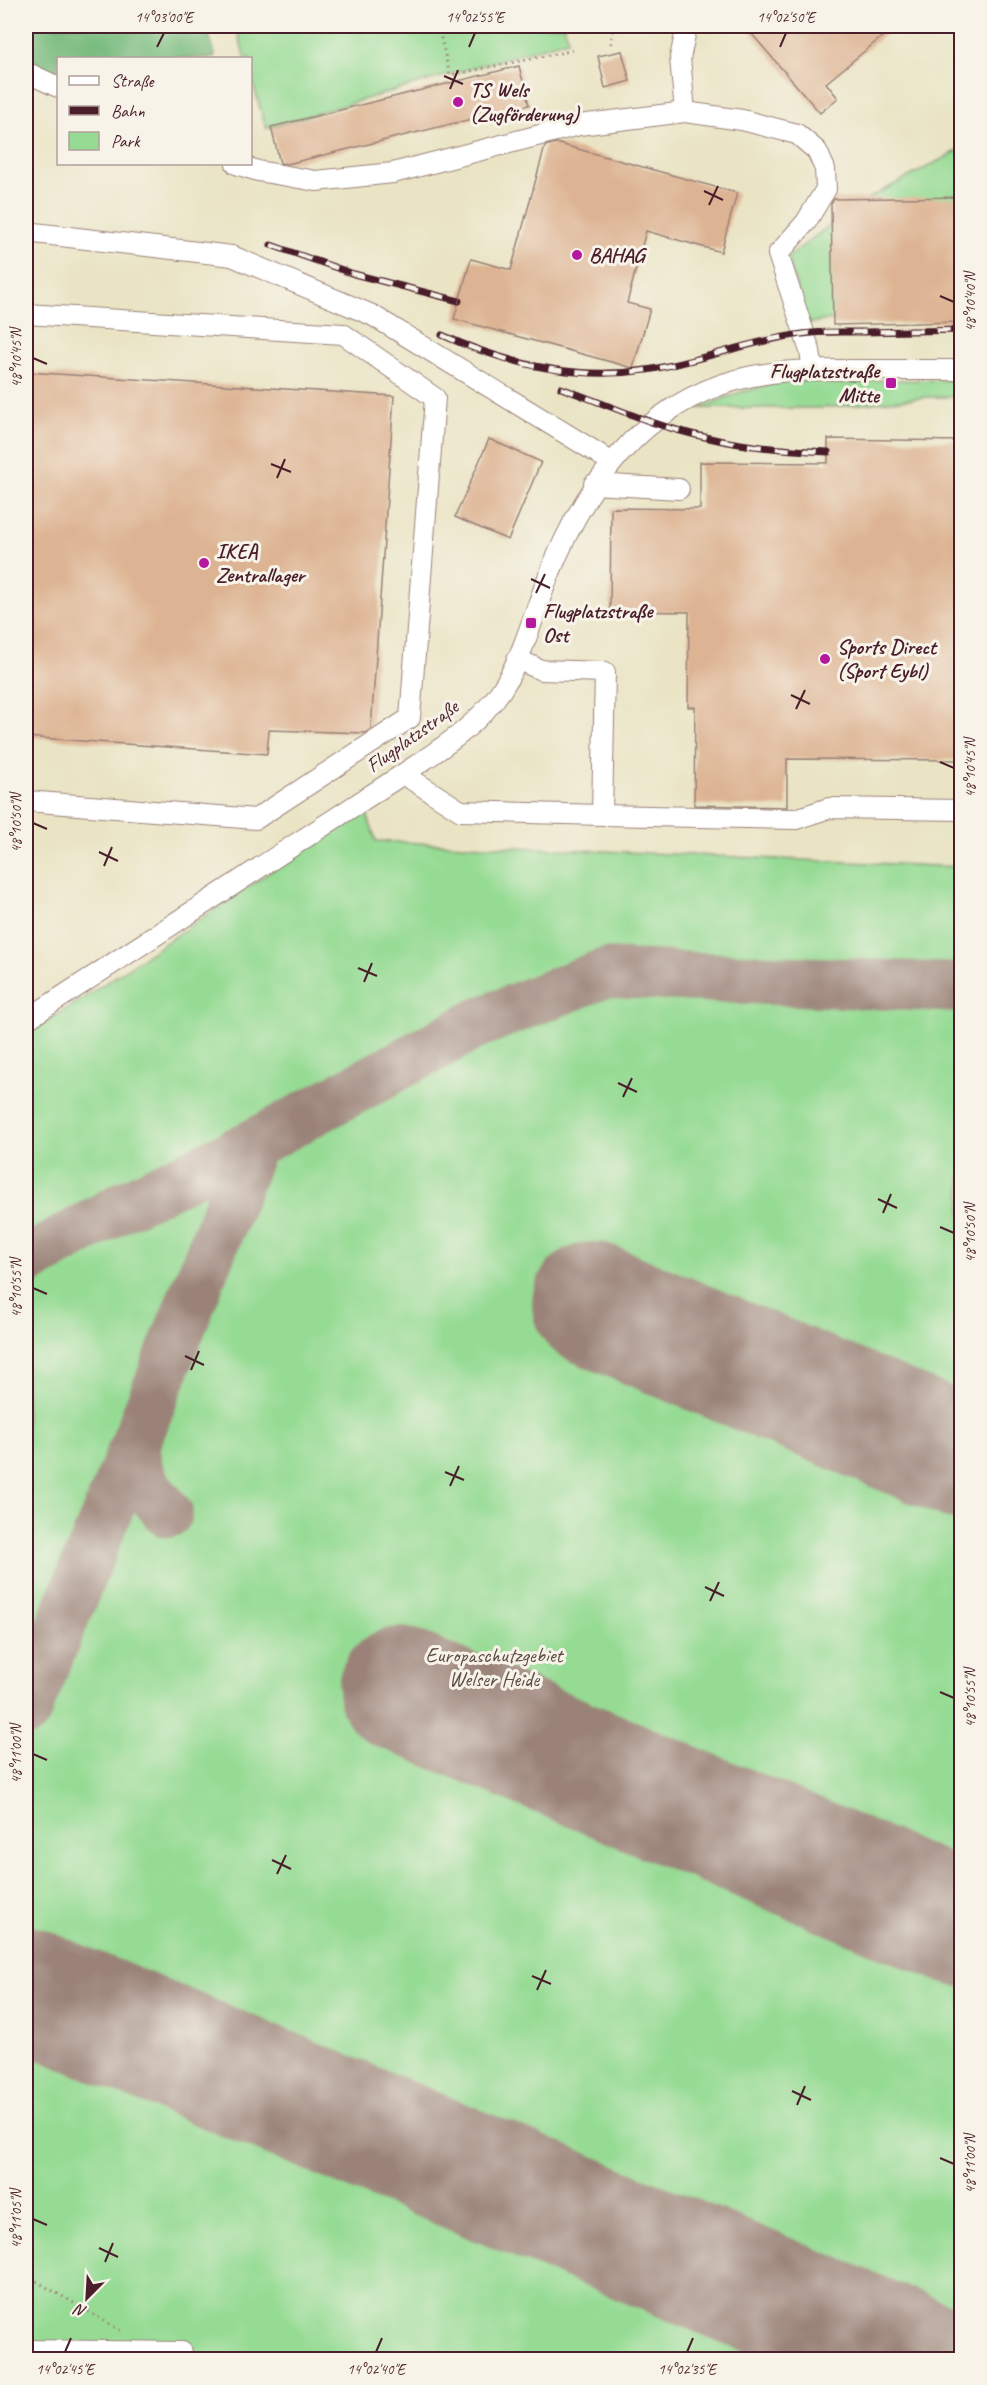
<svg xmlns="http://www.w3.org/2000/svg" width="987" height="2385" viewBox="0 0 987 2385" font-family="Caveat,sans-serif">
  <rect width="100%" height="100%" fill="#f7f3e8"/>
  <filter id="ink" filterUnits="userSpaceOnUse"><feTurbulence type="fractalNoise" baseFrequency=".0167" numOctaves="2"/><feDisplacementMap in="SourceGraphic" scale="12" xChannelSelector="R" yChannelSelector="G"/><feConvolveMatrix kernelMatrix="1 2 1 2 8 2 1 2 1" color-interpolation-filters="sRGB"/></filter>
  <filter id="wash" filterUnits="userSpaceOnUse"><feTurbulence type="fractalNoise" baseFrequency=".008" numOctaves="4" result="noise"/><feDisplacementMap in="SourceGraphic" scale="24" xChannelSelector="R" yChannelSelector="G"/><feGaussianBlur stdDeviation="1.35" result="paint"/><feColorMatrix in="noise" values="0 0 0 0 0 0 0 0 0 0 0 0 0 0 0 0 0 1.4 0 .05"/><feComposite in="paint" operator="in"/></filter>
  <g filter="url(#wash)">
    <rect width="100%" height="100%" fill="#eae4c5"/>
    <!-- green -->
    <path fill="#96db94" stroke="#707d60" stroke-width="1.5" d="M236 26H564L568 40 266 128 251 76 250 58H245Z
      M961 149V318L827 320 807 324 788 257 858 204Z
      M961 380V397H929L822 408H699L738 393 785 381Z
      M365 808 376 841 961 867V2359L212 2360 184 2348 26 2344V1034L76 1003Z"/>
    <!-- forest -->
    <path fill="#78bb7e" stroke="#616d54" stroke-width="1.5" d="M26 26H206L215 55 214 58H58V73L26 61Z"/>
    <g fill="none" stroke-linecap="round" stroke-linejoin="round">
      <!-- taxiway -->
      <path stroke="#9a8278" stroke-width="50" d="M26 1261 120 1208 253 1144
        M135 1444C135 1479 148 1488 168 1513
        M26 1712 135 1444 253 1144 478 1023 605 973 962 988"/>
      <!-- runway -->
      <path stroke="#9a8278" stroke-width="124" d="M594 1304 962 1458
        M400 1689 962 1925
        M26 1988 924 2360"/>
    </g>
    <g id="blocks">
      <!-- building -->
      <path fill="#ddb493" d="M745 26H895L826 83 838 98 820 113Z
        M622 51 630 81 605 88 598 56Z
        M519 66 529 105 287 164 280 163 271 127Z
        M556 143 737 193 721 252 646 231 627 303 650 309 633 368 454 319 471 259 511 270 545 146Z
        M962 197V322L833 325 831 204 834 199Z
        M26 372 394 396 371 729 365 733 269 730 267 754 26 737Z
        M489 439 541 462 508 540 455 517Z
        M828 439 962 441V760L787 759V807L694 805 695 707H688L689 612 610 611 611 508 700 509V462L828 463Z"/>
    </g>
  </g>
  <g filter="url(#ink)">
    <use href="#blocks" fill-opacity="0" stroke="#9a8278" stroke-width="1.5"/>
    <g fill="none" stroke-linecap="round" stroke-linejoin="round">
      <defs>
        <path id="minor" d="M26 72 58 87
          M685 112 680 58 687 26
          M236 164 258 171 316 181 393 173 579 125 685 112 742 120 797 134 817 151 825 169 826 189 806 222 778 254 810 351 813 370
          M26 232 232 256 372 315 599 454 611 463
          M26 314 343 334 435 398 410 718 256 819 26 801
          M594 484 679 489
          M403 774 461 811 602 815 605 672 541 670 517 659
          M602 815 796 819 829 808 962 810
          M26 1020 403 774C439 750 478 726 502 689 523 656 533 616 547 580 583 488 639 405 740 379 778 369 818 370 857 370 892 370 927 370 962 370
          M26 2350 182 2352 181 2360"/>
      </defs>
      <!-- minor casing -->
      <use href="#minor" stroke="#9a8278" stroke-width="22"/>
      <!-- path -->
      <path stroke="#9a8278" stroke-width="3" stroke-dasharray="1.5 4.5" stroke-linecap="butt" d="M438 26 450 75 575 50
        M611 44 613 26
        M26 2275 123 2332"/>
      <!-- minor -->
      <use href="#minor" stroke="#fff" stroke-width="20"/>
      <defs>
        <path id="rail" d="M271 245 354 274 459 301
          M442 335C507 364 575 381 646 370 699 362 748 341 802 334 821 331 841 332 861 332 894 331 928 331 962 330
          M561 388C608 405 656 427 705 437 745 447 787 450 828 452"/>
      </defs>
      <!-- rail casing -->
      <use href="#rail" stroke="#4a1f2b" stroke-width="7"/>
      <!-- rail -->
      <use href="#rail" stroke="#f7f3e8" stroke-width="4.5" stroke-dasharray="14" stroke-linecap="butt"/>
    </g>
  </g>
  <!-- ticks -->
  <path fill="none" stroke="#4a1f2b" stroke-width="2" d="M157 47 164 33M469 47 475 33M780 47 786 33M444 76 463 84M450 89 458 70M704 191 723 200M709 205 718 186M940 296 954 302M33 358 47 364M271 464 291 472M277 478 285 459M531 579 550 588M536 593 545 574M791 695 810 704M796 709 805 690M940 762 954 768M33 823 47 829M99 852 118 861M104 866 112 847M358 968 377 976M364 982 372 963M618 1083 637 1092M623 1097 632 1078M878 1199 897 1208M883 1213 891 1194M940 1227 954 1233M33 1288 47 1294M185 1356 204 1365M191 1370 199 1351M445 1472 464 1480M450 1486 459 1466M705 1587 724 1596M710 1601 719 1582M940 1692 954 1698M33 1754 47 1760M272 1860 291 1869M277 1874 286 1855M532 1976 551 1984M537 1990 546 1970M792 2091 811 2100M797 2105 805 2086M940 2158 954 2164M33 2219 47 2225M99 2248 118 2257M105 2262 113 2243M65 2352 71 2338M376 2352 382 2338M687 2352 693 2338"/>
  <!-- markers -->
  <g fill="#b5179e" stroke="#f7f3e8" stroke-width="2">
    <circle cx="458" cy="102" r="6"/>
    <circle cx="577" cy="255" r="6"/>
    <rect x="885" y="377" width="12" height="12" rx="3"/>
    <circle cx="204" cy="563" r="6"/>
    <rect x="525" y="617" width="12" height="12" rx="3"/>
    <circle cx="825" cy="659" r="6"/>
  </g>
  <g text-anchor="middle" stroke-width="6" stroke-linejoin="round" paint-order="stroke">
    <!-- poi labels -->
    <g font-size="21" font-weight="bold" fill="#4a1f2b" stroke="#f7f3e8" text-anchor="start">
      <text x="470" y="97">TS Wels<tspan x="470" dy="24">(Zugförderung)</tspan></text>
      <text x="589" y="262">BAHAG</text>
      <text x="879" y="378" text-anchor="end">Flugplatzstraße<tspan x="879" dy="24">Mitte</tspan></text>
      <text x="216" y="558">IKEA<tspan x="216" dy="24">Zentrallager</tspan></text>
      <text x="543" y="618">Flugplatzstraße<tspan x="543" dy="24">Ost</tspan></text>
      <text x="837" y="654">Sports Direct<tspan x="837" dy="24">(Sport Eybl)</tspan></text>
    </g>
    <!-- street labels -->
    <g font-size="21" fill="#4a1f2b" stroke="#f7f3e8">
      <text transform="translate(412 736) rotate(-36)" y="7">Flugplatzstraße</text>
    </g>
    <!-- park labels -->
    <g font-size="21" fill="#5d4e45" stroke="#f7f3e8">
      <text x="494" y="1662">Europaschutzgebiet<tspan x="494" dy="24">Welser Heide</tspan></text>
    </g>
  </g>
  <!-- margin -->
  <rect width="987" height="2385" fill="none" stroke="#f7f3e8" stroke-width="66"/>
  <!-- legend -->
  <rect x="57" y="57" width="195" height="108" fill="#f7f3e8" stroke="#b29e9c" stroke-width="1.5"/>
  <rect x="69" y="76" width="30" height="9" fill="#ffffff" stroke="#b29e9c" stroke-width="1.5"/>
  <text x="111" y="87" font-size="18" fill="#4a1f2b">Straße</text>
  <rect x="69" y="106" width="30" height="9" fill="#4a1f2b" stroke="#b29e9c" stroke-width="1.5"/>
  <text x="111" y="117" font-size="18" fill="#4a1f2b">Bahn</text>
  <rect x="69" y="132" width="30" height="18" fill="#96db94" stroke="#b29e9c" stroke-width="1.5"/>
  <text x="111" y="147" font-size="18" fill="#4a1f2b">Park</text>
  <!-- north arrow -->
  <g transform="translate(87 2298) rotate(204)" stroke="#f7f3e8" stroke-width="4.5" paint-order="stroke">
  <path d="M0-4.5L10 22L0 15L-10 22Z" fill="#4a1f2b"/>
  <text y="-9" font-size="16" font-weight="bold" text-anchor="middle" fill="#4a1f2b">N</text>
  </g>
  <rect x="33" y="33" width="921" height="2319" fill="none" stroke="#4a1f2b" stroke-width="2"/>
  <g font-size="15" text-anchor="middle" fill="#4a1f2b">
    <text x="164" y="22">14°03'00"E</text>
    <text x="475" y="22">14°02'55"E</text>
    <text x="786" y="22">14°02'50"E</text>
    <text transform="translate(970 302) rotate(-90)" y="5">48°10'40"N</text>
    <text transform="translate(16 358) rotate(-90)" y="5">48°10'45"N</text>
    <text transform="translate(970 768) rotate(-90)" y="5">48°10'45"N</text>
    <text transform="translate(16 823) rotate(-90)" y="5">48°10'50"N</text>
    <text transform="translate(970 1233) rotate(-90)" y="5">48°10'50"N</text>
    <text transform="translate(16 1288) rotate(-90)" y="5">48°10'55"N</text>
    <text transform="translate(970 1698) rotate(-90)" y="5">48°10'55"N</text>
    <text transform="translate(16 1754) rotate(-90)" y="5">48°11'00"N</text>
    <text transform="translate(970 2164) rotate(-90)" y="5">48°11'00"N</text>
    <text transform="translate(16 2219) rotate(-90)" y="5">48°11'05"N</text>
    <text x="65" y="2374">14°02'45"E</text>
    <text x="376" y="2374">14°02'40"E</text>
    <text x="687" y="2374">14°02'35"E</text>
  </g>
</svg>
